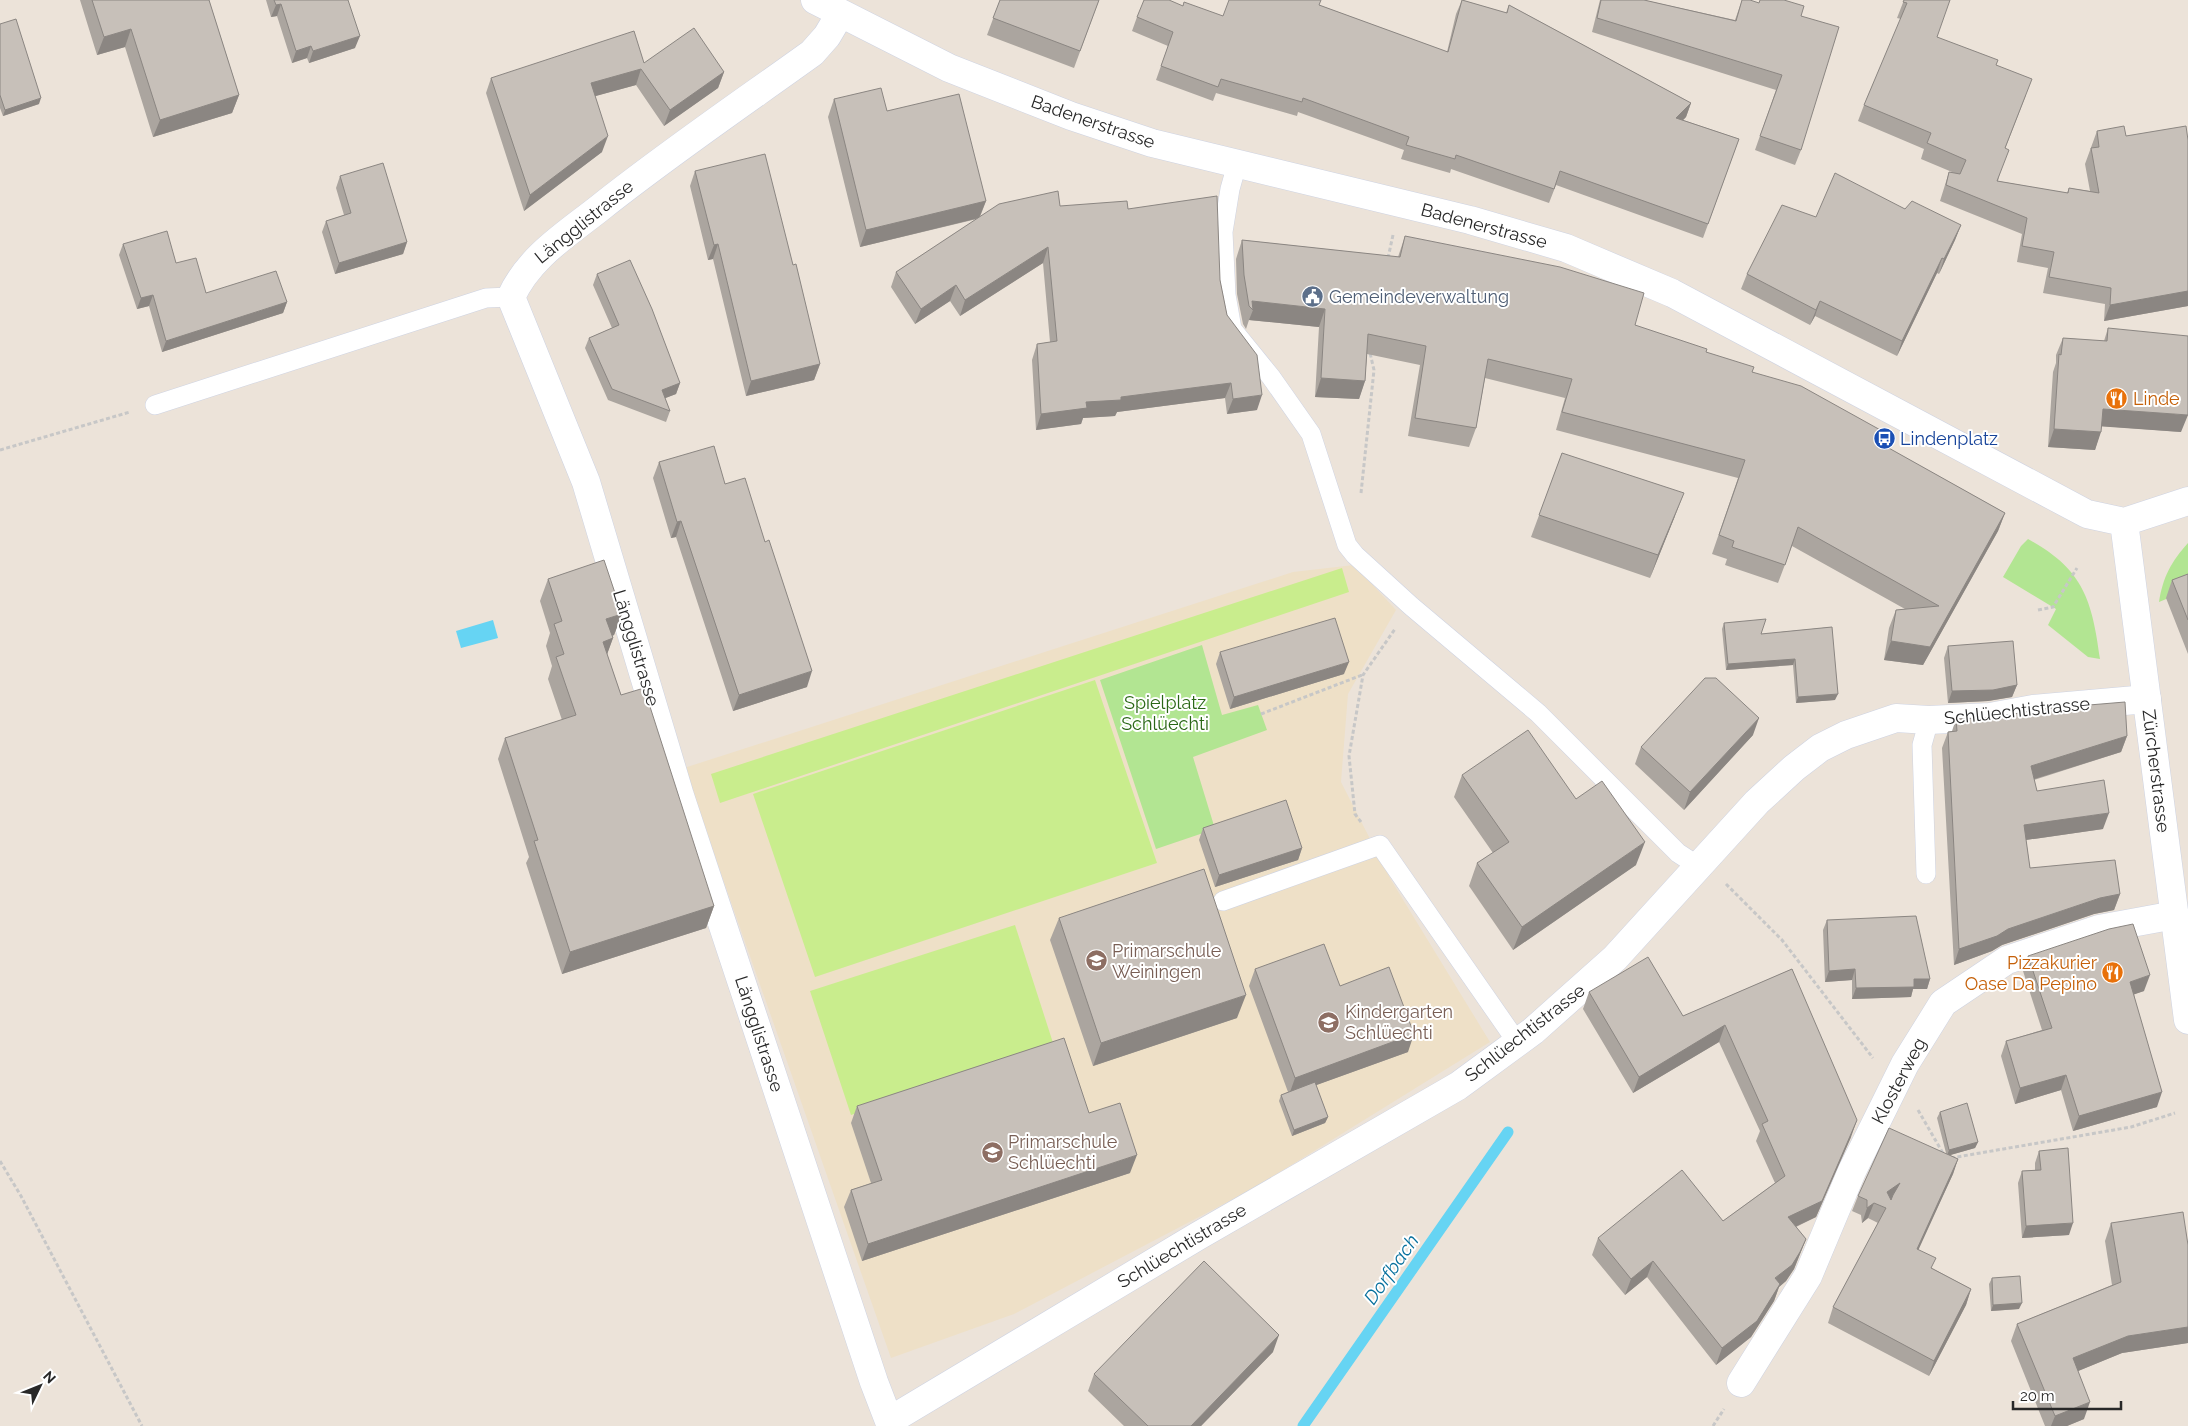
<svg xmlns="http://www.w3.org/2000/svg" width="2188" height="1426" viewBox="0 0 2188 1426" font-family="Raleway,sans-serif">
  <rect width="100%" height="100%" fill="#ece3d9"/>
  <!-- education -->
  <path fill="#eee0c7" d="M1354 565 1396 610 1348 694 1341 782 1391 880 1490 1042 1256 1187 1014 1314 891 1358 684 768 1293 572Z"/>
  <!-- green -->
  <path fill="#b2e592" d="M2028 539C2083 569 2092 599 2100 659L2088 657 2048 625 2056 609 2003 577 2021 546Z
    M2188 543V590L2159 602C2163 577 2171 562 2188 543Z
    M1202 645 1222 715 1258 705 1267 730 1193 757 1215 829 1156 849 1100 680Z"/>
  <!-- pitch -->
  <path fill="#c9ed8d" d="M1342 568 1349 592 720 803 711 774Z
    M1095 680 1157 863 815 977 753 794Z
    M1015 925 1055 1049 851 1115 810 991Z"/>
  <!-- water -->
  <path fill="#66d4f3" d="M493 620 498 638 461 648 456 631Z"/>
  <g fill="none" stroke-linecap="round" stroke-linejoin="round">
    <!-- stream -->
    <path stroke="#66d4f3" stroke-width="11" d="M1303 1426 1508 1132"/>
    <defs>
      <path id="lane" d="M1237 164 1230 189 1223 232 1226 295 1232 329 1271 377 1311 434 1347 545 1355 555 1411 606 1538 713 1678 853 1698 866
        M155 405 486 298 511 297
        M1926 874 1922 745 1929 720
        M1223 901 1380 845 1517 1042"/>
      <path id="street" d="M840 14 827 36 812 53C741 104 669 153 601 207 567 234 529 257 511 297L586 482 680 796 874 1382 889 1421 1198 1236 1458 1086 1533 1031 1615 958 1757 802 1794 768 1820 748 1846 735 1896 718 1929 720 1990 717 2033 709 2147 699
        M1741 1383 1808 1276 1852 1171 1905 1064 1943 1003 2007 960 2099 929 2175 915"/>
      <path id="secondary" d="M815 0 949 68 1071 116 1152 143 1470 220 1566 248 1672 293 2087 514 2124 522
        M2124 522 2188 1020
        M2124 522 2188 501"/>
    </defs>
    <!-- lane casing -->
    <use href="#lane" stroke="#ced3e2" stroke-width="20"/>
    <!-- street casing -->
    <use href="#street" stroke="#ced3e2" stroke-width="29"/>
    <!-- secondary casing -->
    <use href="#secondary" stroke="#ced3e2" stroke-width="29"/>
    <!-- path -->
    <path stroke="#c7c7c7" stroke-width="3" stroke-dasharray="4 2.5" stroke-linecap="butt" d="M1388 258 1393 235
      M0 450 130 412
      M1361 493 1374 370 1370 353
      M2038 610 2053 607 2077 568
      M1261 714 1362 675
      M1361 822 1355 814 1349 756 1363 675 1395 629
      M1726 884 1782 940 1873 1058
      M1918 1110 1944 1155
      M1951 1158 2131 1127 2175 1113
      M0 1161 21 1196 142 1426
      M1713 1426 1724 1409"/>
    <!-- lane -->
    <use href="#lane" stroke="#fff" stroke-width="19"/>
    <!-- street -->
    <use href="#street" stroke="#fff" stroke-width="28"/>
    <!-- secondary -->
    <use href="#secondary" stroke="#fff" stroke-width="28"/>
  </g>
  <!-- wall -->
  <path fill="#aba59f" d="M80 0H209L239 95 232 113 153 137 125 47 97 55Z
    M266 0H348L355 48 309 63 307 58 292 63 277 16 271 17Z
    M1000 0H1099L1074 68 987 35Z
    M1462 0 1506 13 1509 5 1691 103 1686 117 1683 120 1739 139 1703 238 1556 185 1549 203 1451 169 1450 173 1401 159 1404 150 1298 112 1297 116 1216 93 1213 101 1156 80 1168 46 1132 31 1137 17 1183 6 1223 16 1319 5 1447 52 1456 14Z
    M1600 0H1644L1735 20 1742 0 1801 16V150L1795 165 1755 150 1776 90 1592 32Z
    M1904 0 1937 37 1996 65 2026 95 2005 149 1998 181 2067 193 2069 188 2090 191 2085 164 2097 131 2126 136 2188 140V306L2104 321 2105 304 2043 293 2048 268 2017 262 2022 234 1940 201 1949 172H1952L1921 159 1924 149 1858 121 1864 105 1901 19 1897 18Z
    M0 24 39 104 3 116 0 108Z
    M644 63 724 72 718 88 664 126 636 85 595 96 602 152 524 211 486 93 491 78Z
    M834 99 887 111 986 201 980 217 1060 206 1128 209 1220 280 1227 315 1257 410 1227 414 1225 398 1117 412 1115 416 1083 418 1081 424 1036 430 1032 360 1037 344 1050 342 1043 263 960 316 950 301 915 324 891 287 896 272 977 219 860 247 828 117Z
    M695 171 793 265 820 364 814 380 746 396 713 259 708 260 690 186Z
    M340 176 407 242 403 254 335 274 322 232 326 221 344 215 336 188Z
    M1905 209 1961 225 1955 240 1939 274 1937 273 1897 356 1815 316 1810 325 1741 289 1747 274 1816 217Z
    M1405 236 1635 325 1706 352 1752 372 2005 513 1998 531 1923 665 1884 660 1889 628 1896 610 1905 609 1792 546 1778 583 1725 565 1727 559 1712 554 1738 478 1556 430 1565 398 1485 378 1476 428 1469 447 1408 436 1420 365 1367 354 1365 381 1359 399 1315 397 1319 327 1249 320 1246 329 1243 324 1237 294 1236 259 1242 240 1398 257Z
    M123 244 176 263 206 293 287 302 283 313 162 352 149 306 137 309 119 255Z
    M597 274 680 383 676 394 665 398 670 411 666 422 608 400 585 348 589 338 612 328 593 285Z
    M2108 328 2181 432 2102 426 2095 450 2048 447 2053 372 2056 363V355L2063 338 2104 341Z
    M1562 453 1675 516 1650 578 1531 537Z
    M659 462 725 484 807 687 733 711 676 537 671 538 653 478Z
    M2188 574V654L2166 598 2172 580Z
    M548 579 622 614 614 635 612 636 613 638 607 654 621 695 714 906 706 928 562 974 526 863 529 857 498 759 505 738 562 720 548 679 552 666 546 646 550 633 540 601Z
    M1724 623 1761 634 1832 627 1835 700 1796 703 1793 665 1726 670 1722 629Z
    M1948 646 2017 685 2012 697 1988 701 1948 703 1944 658Z
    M1220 652 1344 674 1230 709 1216 664Z
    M1956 719 2127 736 2121 752 2034 780 2037 791 2103 829 2026 840 2030 868 2120 894 2114 910 2094 914 2002 945 1992 951 1954 965 1942 748 1948 732 1952 731Z
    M1753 735 1684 810 1635 764 1641 747Z
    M1462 775 1576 799 1636 865 1513 950 1469 886 1477 863 1493 853 1454 797Z
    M1203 828 1302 848 1298 860 1215 887 1199 840Z
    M1059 918 1237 1018 1093 1066 1050 940Z
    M1827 920 1930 979 1927 989H1913L1911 997 1852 999V980L1825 982 1823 930Z
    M2028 956 2144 991 2134 994 2157 1107 2073 1131 2061 1090 2015 1104 2001 1056 2006 1041 2042 1030 2023 971Z
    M1255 969 1340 986 1408 1052 1316 1085 1328 1117 1325 1123 1292 1136 1279 1101 1281 1095 1288 1092 1249 986Z
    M1792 969 1851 1137 1816 1217 1796 1227 1806 1239 1794 1269 1786 1281 1779 1287 1774 1301 1751 1337 1716 1365 1647 1277 1625 1295 1592 1255 1598 1238 1723 1221 1775 1183 1756 1141 1760 1131 1719 1042 1633 1093 1583 1009 1589 992 1683 1016Z
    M857 1106 1130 1173 862 1261 844 1207 851 1190 871 1183 851 1123Z
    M1940 1112 1978 1142 1975 1148 1950 1155 1958 1159 1953 1174 1918 1249 1932 1268 1971 1289 1966 1305 1929 1376 1828 1323 1833 1307 1878 1223 1868 1218 1862 1223 1861 1215 1852 1211 1858 1196 1946 1153 1937 1118Z
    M2039 1151 2069 1235 2022 1238 2018 1183 2022 1171 2035 1170V1163Z
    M2111 1223 2188 1245V1343L2122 1353 2078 1371 2084 1419 2067 1426H2045L2011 1341 2017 1324 2112 1285 2105 1241Z
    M1992 1278 2019 1309 1991 1311 1989 1284Z
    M1273 1352 1201 1426H1124L1088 1391 1094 1374Z"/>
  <!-- shaded-wall -->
  <path fill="#8b8682" d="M281 4 277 16 271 17 276 5Z
    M131 29 125 47 97 55 104 37Z
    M360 36 355 48 309 63 313 51Z
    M311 46 307 58 292 63 296 51Z
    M641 69 636 85 585 99 591 83Z
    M724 72 718 88 664 126 670 110Z
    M239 95 232 113 153 137 160 120Z
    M41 98 39 104 3 116 5 110Z
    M1691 103 1686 117 1671 132 1676 118Z
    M608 136 602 152 524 211 530 195Z
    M986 201 979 218 860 247 866 230Z
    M1961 225 1955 240 1939 274 1944 259Z
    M407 242 403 254 335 274 339 263Z
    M718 244 713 259 708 260 714 245Z
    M1048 247 1043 263 960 316 965 300Z
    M1942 258 1937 273 1897 356 1902 341Z
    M956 285 950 301 915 324 921 309Z
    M2188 291V306L2104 321 2110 305Z
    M153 295 149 306 137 309 141 298Z
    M1252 301 1325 309 1319 327 1249 320 1253 310Z
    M1820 301 1815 316 1810 325 1816 310Z
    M287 302 283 313 162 352 166 341Z
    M820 364 814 380 746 396 751 381Z
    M1321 378 1365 381 1359 399 1315 397Z
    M680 383 676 394 658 401 662 390Z
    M1231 383 1225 398 1117 412 1115 416 1083 418 1081 424 1036 430 1041 414 1086 402 1121 397Z
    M1262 395 1257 410 1227 414 1233 399Z
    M2103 409 2188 415 2181 432 2096 426Z
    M2054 429 2101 432 2095 450 2048 447Z
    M1684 493 1675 516 1650 578 1658 555Z
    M2005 513 1998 531 1923 665 1884 660 1891 641 1930 647Z
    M681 521 676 537 671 538 677 522Z
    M622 614 614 635 598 641 606 619Z
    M613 638 605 660 603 642Z
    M1795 659 1793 665 1726 670 1728 664Z
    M1349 662 1344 674 1230 709 1234 697Z
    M812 671 807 687 733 711 739 695Z
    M2017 685 2012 697 1988 701 1948 703 1952 691Z
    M1838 694 1835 700 1796 703 1798 697Z
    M1759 718 1753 735 1684 810 1690 792Z
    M2127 736 2121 752 2025 782 2031 766Z
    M2109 813 2103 829 2019 841 2024 825Z
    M1645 842 1636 865 1513 950 1522 927Z
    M1302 848 1298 860 1215 887 1219 875Z
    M2120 894 2114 910 2094 914 2002 945 1992 951 1954 965 1959 949 2008 929 2100 898Z
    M714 906 706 928 562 974 570 952Z
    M1855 969 1852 980 1825 982 1829 971Z
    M2150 975 2144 991 2124 998 2130 982Z
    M1914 979H1930L1927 989H1913L1911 997 1852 999 1856 988Z
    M1246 995 1237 1018 1093 1066 1101 1043Z
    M1725 1025 1719 1042 1633 1093 1639 1077Z
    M1414 1034 1408 1052 1289 1095 1295 1078Z
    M2066 1075 2061 1090 2015 1104 2020 1088Z
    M2162 1092 2157 1107 2073 1131 2079 1116Z
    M1328 1117 1325 1123 1292 1136 1294 1130Z
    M1857 1120 1851 1137 1816 1217 1782 1233 1788 1217Z
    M1978 1142 1975 1148 1947 1156 1949 1150Z
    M1137 1155 1130 1173 862 1261 868 1244Z
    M1958 1159 1953 1174 1912 1264 1917 1249Z
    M1900 1183 1894 1198 1882 1207 1887 1192Z
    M1874 1203 1868 1218 1862 1223 1867 1208Z
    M2073 1223 2069 1235 2022 1238 2026 1226Z
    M1806 1239 1794 1269 1786 1281 1779 1287 1774 1301 1751 1337 1716 1365 1722 1348Z
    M1653 1261 1647 1277 1625 1295 1631 1279Z
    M1971 1289 1966 1305 1929 1376 1934 1361Z
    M2022 1303 2019 1309 1991 1311 1993 1305Z
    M2188 1327V1343L2122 1353 2066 1376 2073 1358 2128 1336Z
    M1279 1335 1273 1352 1201 1426H1191Z
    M2090 1402 2084 1419 2067 1426H2051L2055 1416Z"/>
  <!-- building -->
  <path fill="#c7c0b9" stroke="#8b8682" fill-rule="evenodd" d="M92 0H209L239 95 160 120 131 29 104 37Z
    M274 0H348L360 36 313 51 311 46 296 51 281 4 276 5Z
    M1000 0H1099L1080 51 993 18Z
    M1144 0H1169L1183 6 1184 2 1223 16 1229 0H1321L1319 5 1448 52 1462 0 1507 13 1509 5 1691 103 1676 118 1739 139 1708 224 1560 171 1554 189 1456 155 1455 159 1406 145 1409 137 1303 98 1302 102 1221 79 1218 87 1161 66 1173 32 1137 17Z
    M1601 0H1644L1736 21 1742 0H1750L1759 3 1760 0H1784L1804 6 1801 16 1839 27 1801 150 1760 136 1782 75 1597 18Z
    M1904 0H1950L1937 37 1998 60 1996 65 2032 79 2005 148 2009 150 1997 181 2068 193 2069 188 2099 193 2091 148 2099 147 2097 131 2124 126 2126 136 2186 126 2188 140V291L2110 305 2111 288 2049 277 2054 252 2022 246 2027 218 1946 185 1949 172 1960 174 1966 160 1927 143 1931 133 1864 105 1907 3 1903 2Z
    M16 19 41 98 5 110 0 95V24Z
    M694 28 724 72 670 110 641 69 591 83 608 136 530 195 491 78 634 31 644 63Z
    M881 88 887 111 959 94 986 201 866 230 834 99Z
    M765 154 793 265 796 264 820 364 751 381 718 244 714 245 695 171Z
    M383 163 407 242 339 263 326 221 351 213 340 176Z
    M1835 173 1905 209 1912 201 1961 225 1944 259 1942 258 1902 341 1820 301 1816 310 1747 274 1782 205 1816 217Z
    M1058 191 1060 206 1127 201 1128 209 1217 196 1220 280 1227 315 1257 355 1262 395 1233 399 1231 383 1121 397V400L1086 402 1087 408 1041 414 1037 344 1057 341 1048 247 965 300 956 285 921 309 896 272 999 204Z
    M167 231 176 263 196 258 206 293 276 271 287 302 166 341 153 295 141 298 123 244Z
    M1405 236 1560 267 1644 293 1635 325 1707 349 1706 352 1754 367 1752 372 1801 386 1884 432 1878 442 2005 513 1930 647 1891 641 1896 610 1939 606 1798 527 1785 565 1732 547 1734 541 1719 535 1745 460 1562 412 1572 379 1488 359 1476 428 1415 418 1426 346 1368 334 1365 381 1321 378 1325 309 1252 301 1253 310 1249 306 1244 275 1242 240 1400 257Z
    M630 260 652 309 680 383 662 390 670 411 612 389 589 338 619 325 597 274Z
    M2108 328 2188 336V415L2103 409 2101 432 2054 429 2059 354 2061 355 2063 338 2107 341Z
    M714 446 725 484 745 478 765 542 769 540 812 671 739 695 681 521 677 522 659 462Z
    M1562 453 1684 493 1658 555 1539 515Z
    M604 560 622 614 606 619 613 638 603 642 621 695 644 688 714 906 570 952 534 841 538 840 505 738 576 715 556 657 564 654 554 624 562 621 548 579Z
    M2188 574V620L2172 580Z
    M1335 618 1349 662 1234 697 1220 652Z
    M1766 619 1761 634 1832 627 1838 694 1798 697 1795 659 1728 664 1724 623Z
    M2013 641 2017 685 1993 690 1952 691 1948 646Z
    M1705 678H1716L1759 718 1690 792 1641 747Z
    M2125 702 2127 736 2031 766 2037 791 2104 780 2109 813 2024 825 2030 868 2115 860 2120 894 2100 898 2008 929 1997 936 1959 949 1948 732 1957 731 1956 719 1997 717 2041 709Z
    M1528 730 1576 799 1602 781 1645 842 1522 927 1477 863 1509 842 1462 775Z
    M1286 800 1302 848 1219 875 1203 828Z
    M1204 869 1246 995 1101 1043 1059 918Z
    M1916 916 1930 979H1914V987L1856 988 1855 969 1829 971 1827 920Z
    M2133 924 2150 975 2130 982 2162 1092 2079 1116 2066 1075 2020 1088 2006 1041 2052 1028 2028 956 2109 929Z
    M1324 944 1340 986 1389 967 1414 1034 1295 1078 1255 969Z
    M1648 957 1683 1016 1792 969 1857 1120 1822 1201 1788 1217 1806 1239 1800 1252 1792 1265 1775 1278 1780 1284 1757 1321 1722 1348 1653 1261 1631 1279 1598 1238 1682 1170 1723 1221 1785 1176 1762 1124 1768 1121 1725 1025 1639 1077 1589 992Z
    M1064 1038 1089 1113 1120 1103 1137 1155 868 1244 851 1190 882 1180 857 1106Z
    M1315 1082 1328 1117 1294 1130 1281 1095Z
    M1967 1103 1978 1142 1949 1150 1940 1112Z
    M1889 1128 1958 1159 1917 1249 1936 1258 1931 1268 1971 1289 1934 1361 1833 1307 1886 1208 1874 1203 1867 1208V1200L1858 1196ZM1900 1183 1893 1195 1891 1200 1887 1192Z
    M2068 1148 2073 1223 2026 1226 2022 1171 2041 1170 2039 1151Z
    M2183 1212 2188 1245V1327L2128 1336 2073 1358 2090 1402 2055 1416 2017 1324 2121 1282 2111 1223Z
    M1204 1261 1279 1335 1191 1426H1148L1094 1374Z
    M2020 1276 2022 1303 1993 1305 1992 1278Z"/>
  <!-- icons -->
  <defs>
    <symbol id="civic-disc" viewBox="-11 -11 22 22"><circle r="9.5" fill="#5c6f8a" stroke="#fff"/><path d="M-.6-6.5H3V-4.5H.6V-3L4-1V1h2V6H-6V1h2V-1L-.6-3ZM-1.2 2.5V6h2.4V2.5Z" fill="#fff"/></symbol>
    <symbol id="restaurant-disc" viewBox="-11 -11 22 22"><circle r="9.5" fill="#e8710a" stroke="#fff"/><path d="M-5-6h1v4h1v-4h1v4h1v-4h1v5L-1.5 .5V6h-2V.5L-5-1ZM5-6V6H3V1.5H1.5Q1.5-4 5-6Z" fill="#fff"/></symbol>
    <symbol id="bus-disc" viewBox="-11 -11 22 22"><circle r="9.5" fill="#1a4fb4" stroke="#fff"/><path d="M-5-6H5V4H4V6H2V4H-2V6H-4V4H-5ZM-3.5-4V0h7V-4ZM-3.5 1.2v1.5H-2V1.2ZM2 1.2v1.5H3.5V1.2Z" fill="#fff"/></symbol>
    <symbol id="school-disc" viewBox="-11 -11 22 22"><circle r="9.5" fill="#8d6e63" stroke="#fff"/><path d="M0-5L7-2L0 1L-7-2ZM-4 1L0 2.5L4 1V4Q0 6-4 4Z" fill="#fff"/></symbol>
  </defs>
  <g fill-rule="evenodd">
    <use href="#civic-disc" x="1300" y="284" width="25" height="25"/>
    <use href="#restaurant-disc" x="2104" y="386" width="25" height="25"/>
    <use href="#bus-disc" x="1872" y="426" width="25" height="25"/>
    <use href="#school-disc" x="1084" y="948" width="25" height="25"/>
    <use href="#restaurant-disc" x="2100" y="960" width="25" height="25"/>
    <use href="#school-disc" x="1316" y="1010" width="25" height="25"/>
    <use href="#school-disc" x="980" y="1140" width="25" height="25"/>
  </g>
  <g text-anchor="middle" stroke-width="4" stroke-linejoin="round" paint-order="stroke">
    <!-- street labels -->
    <g font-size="18" fill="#282828" stroke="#fff">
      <text transform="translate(1093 122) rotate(19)" y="6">Badenerstrasse</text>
      <text transform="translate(584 222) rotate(-39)" y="6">Längglistrasse</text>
      <text transform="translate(1484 226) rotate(15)" y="6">Badenerstrasse</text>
      <text transform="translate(636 648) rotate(73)" y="6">Längglistrasse</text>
      <text transform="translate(2017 711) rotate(-6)" y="6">Schlüechtistrasse</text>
      <text transform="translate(2156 771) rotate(83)" y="6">Zürcherstrasse</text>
      <text transform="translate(1525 1033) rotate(-38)" y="6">Schlüechtistrasse</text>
      <text transform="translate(759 1034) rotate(72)" y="6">Längglistrasse</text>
      <text transform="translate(1899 1081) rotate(-62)" y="6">Klosterweg</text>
      <text transform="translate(1182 1246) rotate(-31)" y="6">Schlüechtistrasse</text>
    </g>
    <!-- service labels -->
    <g font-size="18" fill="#4e5e75" stroke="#fff" text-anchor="start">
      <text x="1329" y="303">Gemeindeverwaltung</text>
    </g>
    <!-- food labels -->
    <g font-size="18" fill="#c56008" stroke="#fff" text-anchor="start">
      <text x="2133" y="405">Linde</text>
      <text x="2097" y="969" text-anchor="end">Pizzakurier<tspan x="2097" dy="21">Oase Da Pepino</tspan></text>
    </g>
    <!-- transit labels -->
    <g font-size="18" fill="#164399" stroke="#fff" text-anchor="start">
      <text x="1900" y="445">Lindenplatz</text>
    </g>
    <!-- park labels -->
    <g font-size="18" fill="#2a6716" stroke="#fff">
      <text x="1165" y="709">Spielplatz<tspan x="1165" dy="21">Schlüechti</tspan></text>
    </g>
    <!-- education labels -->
    <g font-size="18" fill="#785e54" stroke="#fff" text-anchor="start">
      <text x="1112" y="957">Primarschule<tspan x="1112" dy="21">Weiningen</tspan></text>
      <text x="1345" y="1018">Kindergarten<tspan x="1345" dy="21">Schlüechti</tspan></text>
      <text x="1008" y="1148">Primarschule<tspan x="1008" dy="21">Schlüechti</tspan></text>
    </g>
    <!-- water labels -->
    <g font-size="19" font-style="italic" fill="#07709d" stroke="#fff">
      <text transform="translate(1391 1269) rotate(-55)" y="7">Dorfbach</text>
    </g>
  </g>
  <!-- north arrow -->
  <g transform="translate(40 1386) rotate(47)" stroke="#ffffff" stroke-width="4" paint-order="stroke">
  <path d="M0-4L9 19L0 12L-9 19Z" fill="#282828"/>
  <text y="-8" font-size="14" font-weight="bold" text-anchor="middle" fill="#282828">N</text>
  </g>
  <!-- scale -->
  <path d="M2013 1401v8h108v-8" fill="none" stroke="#282828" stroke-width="2.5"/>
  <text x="2020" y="1401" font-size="15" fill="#282828" stroke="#ffffff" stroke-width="4" paint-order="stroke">20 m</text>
</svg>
